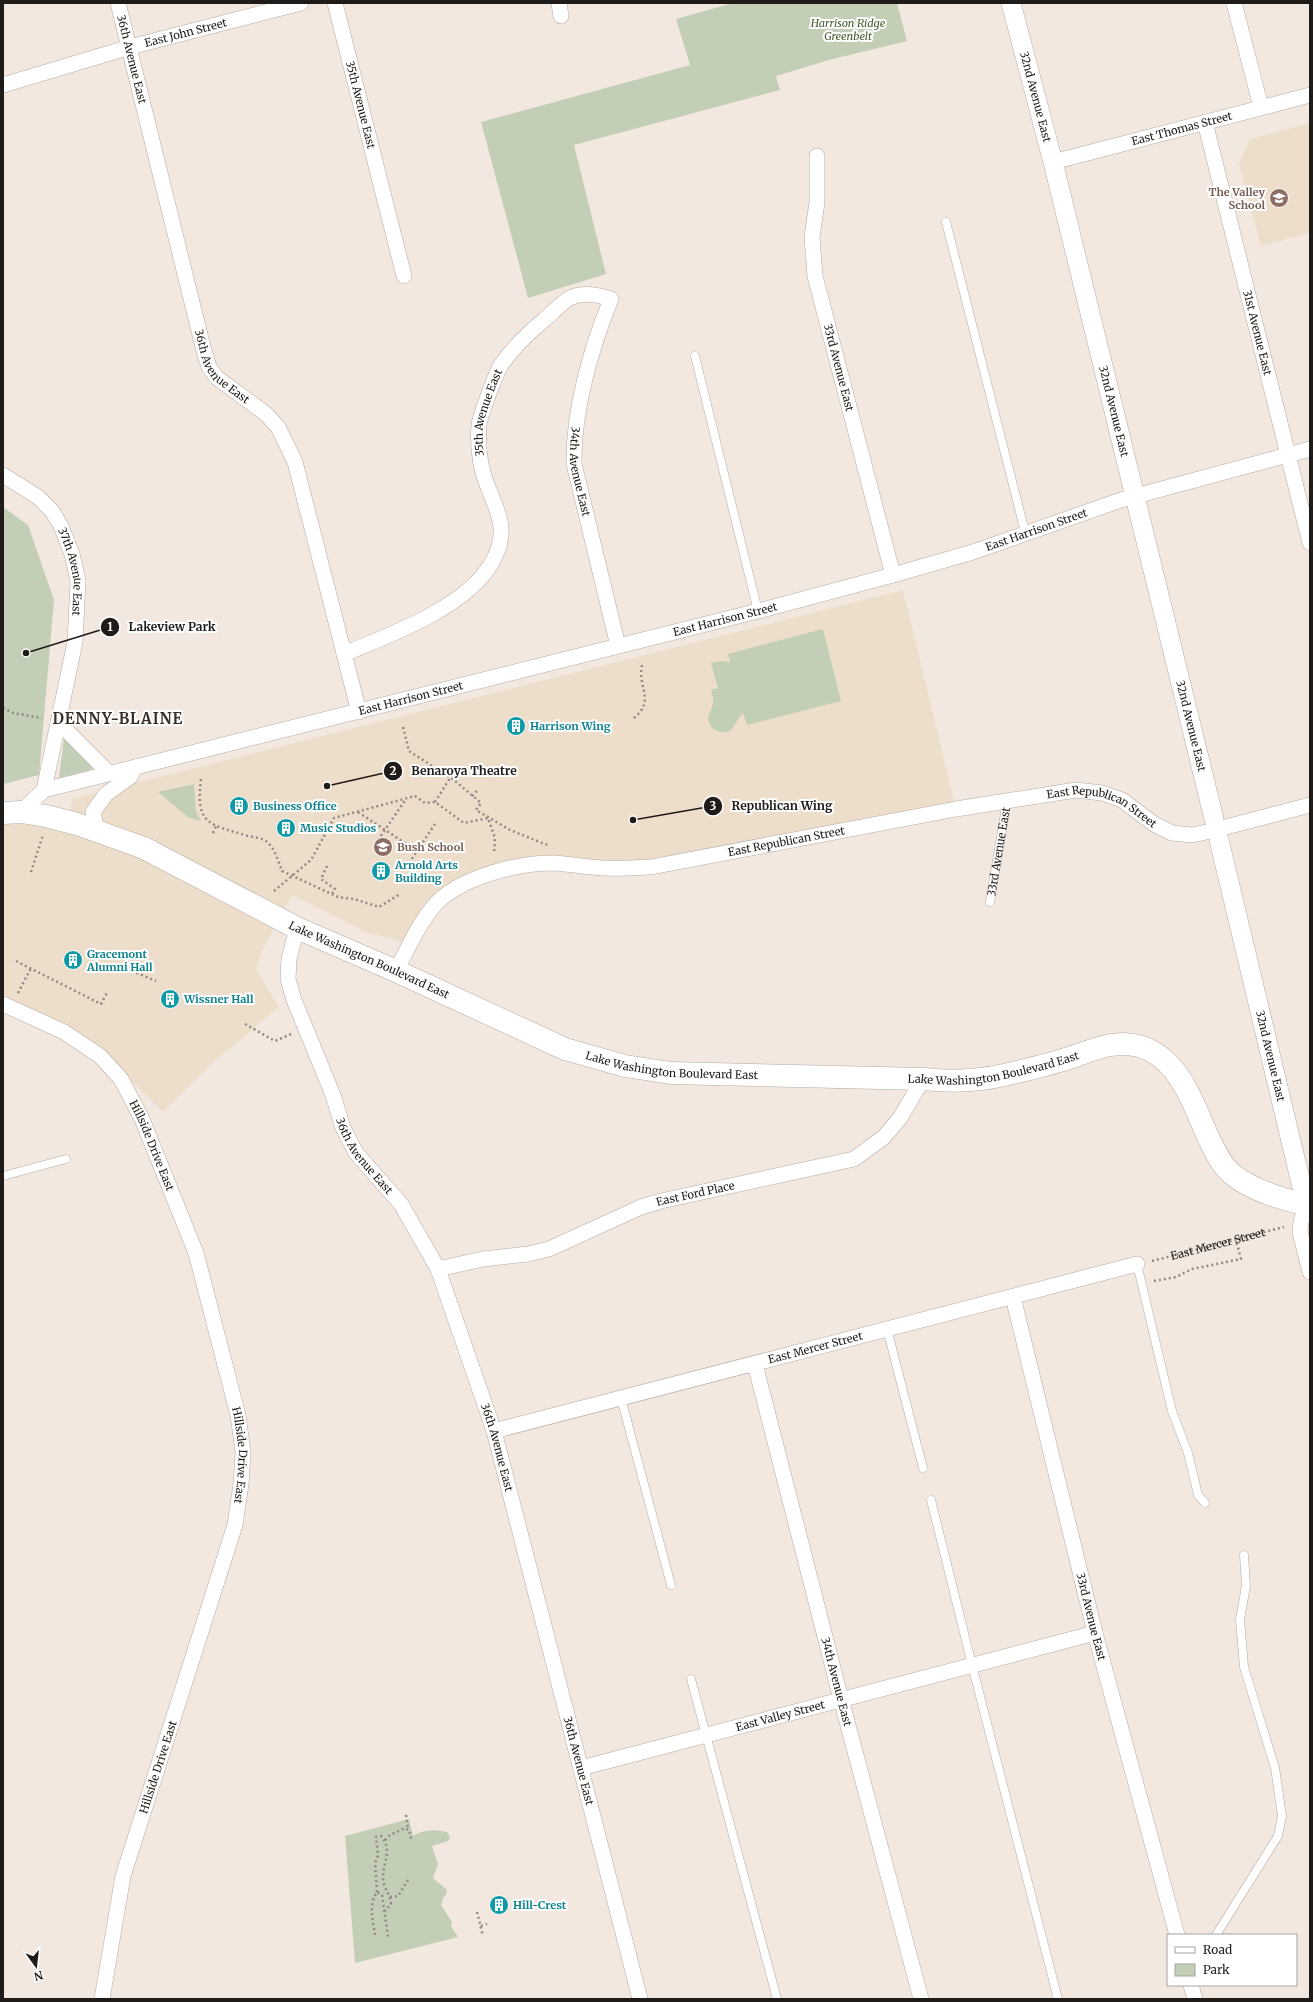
<svg xmlns="http://www.w3.org/2000/svg" width="1313" height="2002" viewBox="0 0 1313 2002" font-family="Merriweather,serif">
  <rect width="100%" height="100%" fill="#f3e8e0"/>
  <!-- education -->
  <path fill="#eddecb" d="M1310 123V233L1261 246 1239 164 1250 139Z
    M903 590 956 809 695 860 552 863 456 888 410 944 366 932 292 895 262 951 256 969 279 1007 215 1061 163 1112 91 1041 3 996V822L10 821 67 828 72 799Z"/>
  <!-- green -->
  <path fill="#c3ceb7" d="M733 3H897L907 41 829 60 776 76 780 90 574 145 606 274 528 298 481 122 690 65 676 19Z
    M3 507 28 525 54 600 39 775 3 784Z
    M823 629 841 701 747 725 743 713C733 723 733 740 713 729 704 716 710 716 713 704 714 700 712 694 711 690L718 688 711 663 721 661 730 662 731 665 728 654Z
    M64 738 93 769 59 778Z
    M194 784 196 812 201 821 188 817 158 792Z
    M409 1819 413 1836C420 1830 439 1828 448 1833L450 1838 448 1841 432 1846 438 1864 433 1878 447 1890 446 1895 443 1898 441 1905 452 1922 451 1926 458 1937 355 1963 345 1836Z"/>
  <g fill="none" stroke-linecap="round" stroke-linejoin="round">
    <defs>
      <g id="service">
        <path d="M946 222 1025 532"/>
        <path d="M695 356 758 611"/>
        <path id="s2" d="M990 902 1007 801"/>
        <path d="M3 1176 66 1159"/>
        <path d="M1137 1264 1172 1411 1188 1453 1198 1495 1205 1503"/>
        <path d="M887 1329 923 1468"/>
        <path d="M621 1398 671 1585"/>
        <path d="M931 1500 972 1665 1058 1999"/>
        <path d="M691 1679 777 1999"/>
        <path d="M1216 1935 1278 1836 1282 1816 1275 1768 1244 1667 1240 1620 1246 1586 1244 1555"/>
      </g>
      <g id="minor">
        <path id="s3" d="M118 3 204 351 209 367 216 377 266 414 278 427 295 462 359 712"/>
        <path id="s4" d="M335 3 404 276"/>
        <path d="M559 3 561 16"/>
        <path d="M1234 3 1261 107"/>
        <path id="s5" d="M3 85 130 47 301 3"/>
        <path id="s6" d="M1205 122 1310 543"/>
        <path id="s7" d="M817 156V202L812 237 815 276 893 575"/>
        <path id="s8" d="M1053 162 1310 95"/>
        <path id="s9" d="M3 475 38 497 52 511 61 526 72 554 78 581 75 642 44 790"/>
        <path id="s10" d="M344 654C389 635 465 608 491 564 516 523 488 502 481 464 479 453 478 436 479 425 480 416 496 373 501 365 513 348 528 333 544 320 551 314 564 300 572 297 584 292 599 295 611 299 591 348 573 411 574 464L618 646"/>
        <path d="M58 722 109 773"/>
        <path id="s11" d="M21 812 44 790 758 611 893 575 973 552 1121 500 1310 449"/>
        <path d="M1222 828 1310 805"/>
        <path d="M97 832 93 812 106 794 130 777 135 767"/>
        <path id="s12" d="M297 928 289 959 288 979 294 1000 333 1095 343 1128 356 1153 401 1204 438 1269 494 1431 640 1999"/>
        <path id="s13" d="M396 971C407 950 418 925 433 907 457 878 516 863 553 863 570 864 586 867 602 868 618 869 634 868 651 867L956 809 1076 790 1102 793 1122 800 1154 824 1172 833 1192 835 1211 831"/>
        <path id="s14" d="M3 1004 64 1032 100 1056 121 1079 142 1119 196 1253 238 1415 243 1452 241 1484 235 1525 123 1876 102 1999"/>
        <path d="M1306 1204 1301 1222 1300 1232 1310 1272"/>
        <path id="s15" d="M438 1269 483 1259 528 1254 549 1249 641 1207 661 1201 854 1159 884 1137 900 1118 923 1079"/>
        <path id="s16" d="M1013 1297 1095 1633 1177 1935"/>
        <path id="s17" d="M755 1364 841 1699 921 1999"/>
        <path id="s18" d="M494 1431 1137 1264"/>
        <path id="s19" d="M581 1768 1095 1633"/>
        <path d="M1191 1985 1195 1999"/>
      </g>
      <g id="tertiary">
        <path id="s20" d="M1011 3 1053 162 1214 819"/>
        <path id="s21" d="M1219 840 1306 1204"/>
      </g>
      <g id="secondary">
        <path id="s22" d="M3 813 21 812 46 816 77 824 144 848 297 928 396 971 565 1049 625 1066 671 1073 923 1079C950 1082 978 1081 1004 1075 1026 1070 1048 1065 1069 1058 1091 1051 1114 1039 1139 1046 1180 1058 1193 1104 1209 1139 1215 1151 1221 1165 1232 1174 1251 1190 1286 1201 1310 1205"/>
      </g>
    </defs>
    <!-- service casing -->
    <use href="#service" stroke="#b4aaa3" stroke-width="9"/>
    <!-- minor casing -->
    <use href="#minor" stroke="#b4aaa3" stroke-width="16"/>
    <!-- tertiary casing -->
    <use href="#tertiary" stroke="#b4aaa3" stroke-width="20"/>
    <!-- secondary casing -->
    <use href="#secondary" stroke="#b4aaa3" stroke-width="23"/>
    <!-- path -->
    <g stroke="#928a85" stroke-width="2.5" stroke-dasharray="2 3" stroke-linecap="butt">
      <path d="M3 708 13 713 42 718"/>
      <path d="M634 718C656 700 637 687 642 665"/>
      <path d="M403 727 409 751 454 780 481 803 476 810 510 830 550 846"/>
      <path d="M201 779C195 826 210 824 248 836 253 837 262 838 266 841 275 848 278 861 282 871L338 897 354 899 379 907 400 894"/>
      <path d="M472 796 477 791"/>
      <path d="M435 802 450 778"/>
      <path d="M358 812 417 851"/>
      <path d="M213 833 216 826"/>
      <path d="M378 840 406 799"/>
      <path d="M409 863 435 824"/>
      <path d="M327 866 321 879 335 889 332 894"/>
      <path d="M31 872 43 835"/>
      <path d="M274 891 311 860 334 818 415 796 425 803 435 802 464 823 488 818 495 838 494 854"/>
      <path d="M16 961 101 1004 108 991"/>
      <path d="M118 965 156 981"/>
      <path d="M18 993 31 968"/>
      <path d="M245 1024 275 1041 291 1034"/>
      <path id="s1" d="M1152 1261 1284 1227"/>
      <path d="M1154 1281 1176 1277 1192 1269 1241 1259 1236 1240"/>
      <path d="M406 1815 408 1829"/>
      <path d="M385 1840 390 1835 405 1828 409 1830 411 1837 409 1841"/>
      <path d="M377 1892 375 1863 378 1855 376 1837 381 1836C395 1852 379 1867 384 1884 386 1891 390 1895 391 1904L385 1911"/>
      <path d="M390 1897 398 1896 408 1880"/>
      <path d="M477 1912 483 1936"/>
      <path d="M481 1926 487 1924"/>
      <path d="M375 1935C373 1920 368 1905 377 1892L382 1895 388 1937"/>
    </g>
    <!-- service -->
    <use href="#service" stroke="#fff" stroke-width="8"/>
    <!-- minor -->
    <use href="#minor" stroke="#fff" stroke-width="15"/>
    <!-- tertiary -->
    <use href="#tertiary" stroke="#fff" stroke-width="19"/>
    <!-- secondary -->
    <use href="#secondary" stroke="#fff" stroke-width="22"/>
  </g>
  <!-- icons -->
  <defs>
    <symbol id="school-disc" viewBox="-11 -11 22 22"><circle r="9.5" fill="#8d6e63" stroke="#fff"/><path d="M0-5L7-2L0 1L-7-2ZM-4 1L0 2.5L4 1V4Q0 6-4 4Z" fill="#fff"/></symbol>
    <symbol id="building-disc" viewBox="-11 -11 22 22"><circle r="9.5" fill="#0f9aa8" stroke="#fff"/><path d="M-4-6H4V6H1V3H-1V6H-4ZM-2.5-4.3h1.7v1.8h-1.7ZM.8-4.3h1.7v1.8H.8ZM-2.5-1h1.7V.8h-1.7ZM.8-1h1.7V.8H.8Z" fill="#fff"/></symbol>
  </defs>
  <g fill-rule="evenodd">
    <use href="#school-disc" x="1268" y="187" width="22" height="22"/>
    <use href="#building-disc" x="505" y="715" width="22" height="22"/>
    <use href="#building-disc" x="228" y="795" width="22" height="22"/>
    <use href="#building-disc" x="275" y="817" width="22" height="22"/>
    <use href="#school-disc" x="372" y="836" width="22" height="22"/>
    <use href="#building-disc" x="370" y="860" width="22" height="22"/>
    <use href="#building-disc" x="62" y="949" width="22" height="22"/>
    <use href="#building-disc" x="159" y="988" width="22" height="22"/>
    <use href="#building-disc" x="488" y="1894" width="22" height="22"/>
  </g>
  <g text-anchor="middle" stroke-width="4" stroke-linejoin="round" paint-order="stroke">
    <!-- park labels -->
    <g font-size="11" font-style="italic" fill="#485a2d" stroke="#fff">
      <text x="848" y="27">Harrison Ridge<tspan x="848" dy="13">Greenbelt</tspan></text>
    </g>
    <!-- street labels -->
    <g font-size="11" fill="#1f1b18" stroke="#fff">
      <text dy="4" stroke="none"><textPath href="#s5" startOffset="190">East John Street</textPath></text>
      <text dy="4" stroke="none"><textPath href="#s3" startOffset="58">36th Avenue East</textPath></text>
      <text dy="4" stroke="none"><textPath href="#s20" startOffset="97">32nd Avenue East</textPath></text>
      <text dy="4" stroke="none"><textPath href="#s4" startOffset="105">35th Avenue East</textPath></text>
      <text dy="4" stroke="none"><textPath href="#s8" startOffset="133">East Thomas Street</textPath></text>
      <text dy="4" stroke="none"><textPath href="#s6" startOffset="217">31st Avenue East</textPath></text>
      <text dy="4" stroke="none"><textPath href="#s3" startOffset="382">36th Avenue East</textPath></text>
      <text dy="4" stroke="none"><textPath href="#s7" startOffset="215">33rd Avenue East</textPath></text>
      <text dy="4" stroke="none"><textPath href="#s20" startOffset="421">32nd Avenue East</textPath></text>
      <text dy="4" stroke="none"><textPath href="#s10" startOffset="333">35th Avenue East</textPath></text>
      <text dy="4" stroke="none"><textPath href="#s10" startOffset="700">34th Avenue East</textPath></text>
      <text dy="4" stroke="none"><textPath href="#s11" startOffset="1058">East Harrison Street</textPath></text>
      <text dy="4" stroke="none"><textPath href="#s9" startOffset="126">37th Avenue East</textPath></text>
      <text dy="4" stroke="none"><textPath href="#s11" startOffset="734">East Harrison Street</textPath></text>
      <text dy="4" stroke="none"><textPath href="#s11" startOffset="410">East Harrison Street</textPath></text>
      <text dy="4" stroke="none"><textPath href="#s20" startOffset="745">32nd Avenue East</textPath></text>
      <text dy="4" stroke="none"><textPath href="#s13" startOffset="765">East Republican Street</textPath></text>
      <text dy="4" stroke="none"><textPath href="#s13" startOffset="441">East Republican Street</textPath></text>
      <text dy="4" stroke="none"><textPath href="#s2" startOffset="51">33rd Avenue East</textPath></text>
      <text dy="4" stroke="none"><textPath href="#s22" startOffset="398">Lake Washington Boulevard East</textPath></text>
      <text dy="4" stroke="none"><textPath href="#s21" startOffset="222">32nd Avenue East</textPath></text>
      <text dy="4" stroke="none"><textPath href="#s22" startOffset="722">Lake Washington Boulevard East</textPath></text>
      <text dy="4" stroke="none"><textPath href="#s22" startOffset="1046">Lake Washington Boulevard East</textPath></text>
      <text dy="4" stroke="none"><textPath href="#s14" startOffset="215">Hillside Drive East</textPath></text>
      <text dy="4" stroke="none"><textPath href="#s12" startOffset="246">36th Avenue East</textPath></text>
      <text dy="4" stroke="none"><textPath href="#s15" startOffset="270">East Ford Place</textPath></text>
      <text dy="4" stroke="none"><textPath href="#s1" startOffset="68">East Mercer Street</textPath></text>
      <text dy="4" stroke="none"><textPath href="#s18" startOffset="332">East Mercer Street</textPath></text>
      <text dy="4" stroke="none"><textPath href="#s12" startOffset="570">36th Avenue East</textPath></text>
      <text dy="4" stroke="none"><textPath href="#s14" startOffset="539">Hillside Drive East</textPath></text>
      <text dy="4" stroke="none"><textPath href="#s16" startOffset="329">33rd Avenue East</textPath></text>
      <text dy="4" stroke="none"><textPath href="#s17" startOffset="328">34th Avenue East</textPath></text>
      <text dy="4" stroke="none"><textPath href="#s19" startOffset="206">East Valley Street</textPath></text>
      <text dy="4" stroke="none"><textPath href="#s12" startOffset="894">36th Avenue East</textPath></text>
      <text transform="translate(158 1767) rotate(-72)" y="4">Hillside Drive East</text>
    </g>
    <!-- education labels -->
    <g font-size="11" font-weight="bold" fill="#785e54" stroke="#fff" text-anchor="end">
      <text x="1265" y="196">The Valley<tspan x="1265" dy="13">School</tspan></text>
      <text x="397" y="851" text-anchor="start">Bush School</text>
    </g>
    <!-- culture labels -->
    <g font-size="11" font-weight="bold" fill="#0d838f" stroke="#fff" text-anchor="start">
      <text x="530" y="730">Harrison Wing</text>
      <text x="253" y="810">Business Office</text>
      <text x="300" y="832">Music Studios</text>
      <text x="395" y="869">Arnold Arts<tspan x="395" dy="13">Building</tspan></text>
      <text x="87" y="958">Gracemont<tspan x="87" dy="13">Alumni Hall</tspan></text>
      <text x="184" y="1003">Wissner Hall</text>
      <text x="513" y="1909">Hill-Crest</text>
    </g>
    <!-- district labels -->
    <g font-size="15" font-weight="bold" letter-spacing="1" fill="#382f29" stroke="#fff">
      <text x="118" y="724">DENNY-BLAINE</text>
    </g>
  </g>
  <!-- callouts -->
  <path fill="none" stroke="#1f1b18" stroke-width="1.5" d="M26 653L110 627M327 786L393 771M633 820L713 806"/>
  <g fill="#1f1b18" stroke="#fff" stroke-width="1.5">
    <circle cx="26" cy="653" r="4"/>
    <circle cx="327" cy="786" r="4"/>
    <circle cx="633" cy="820" r="4"/>
    <circle cx="110" cy="627" r="10"/>
    <circle cx="393" cy="771" r="10"/>
    <circle cx="713" cy="806" r="10"/>
  </g>
  <g font-size="12" text-anchor="middle" font-weight="bold" fill="#fff">
    <text x="110" y="631">1</text>
    <text x="393" y="775">2</text>
    <text x="713" y="810">3</text>
  </g>
  <g font-size="12" text-anchor="middle" font-weight="bold" fill="#1f1b18" stroke="#fff" stroke-width="4" stroke-linejoin="round" paint-order="stroke">
    <text x="172" y="631">Lakeview Park</text>
    <text x="464" y="775">Benaroya Theatre</text>
    <text x="782" y="810">Republican Wing</text>
  </g>
  <!-- border -->
  <rect width="1313" height="2002" fill="none" stroke="#1f1b18" stroke-width="8"/>
  <!-- legend -->
  <rect x="1167" y="1934" width="130" height="52" fill="#ffffff" stroke="#a5a4a3"/>
  <rect x="1175" y="1947" width="20" height="6" fill="#ffffff" stroke="#a5a4a3"/>
  <text x="1203" y="1954" font-size="12" fill="#1f1b18">Road</text>
  <rect x="1175" y="1964" width="20" height="12" fill="#c3ceb7" stroke="#a5a4a3"/>
  <text x="1203" y="1974" font-size="12" fill="#1f1b18">Park</text>
  <!-- north arrow -->
  <g transform="translate(36 1966) rotate(165)" stroke="#ffffff" stroke-width="3" paint-order="stroke">
  <path d="M0-3L7 15L0 10L-7 15Z" fill="#1f1b18"/>
  <text y="-6" font-size="11" font-weight="bold" text-anchor="middle" fill="#1f1b18">N</text>
  </g>
</svg>
